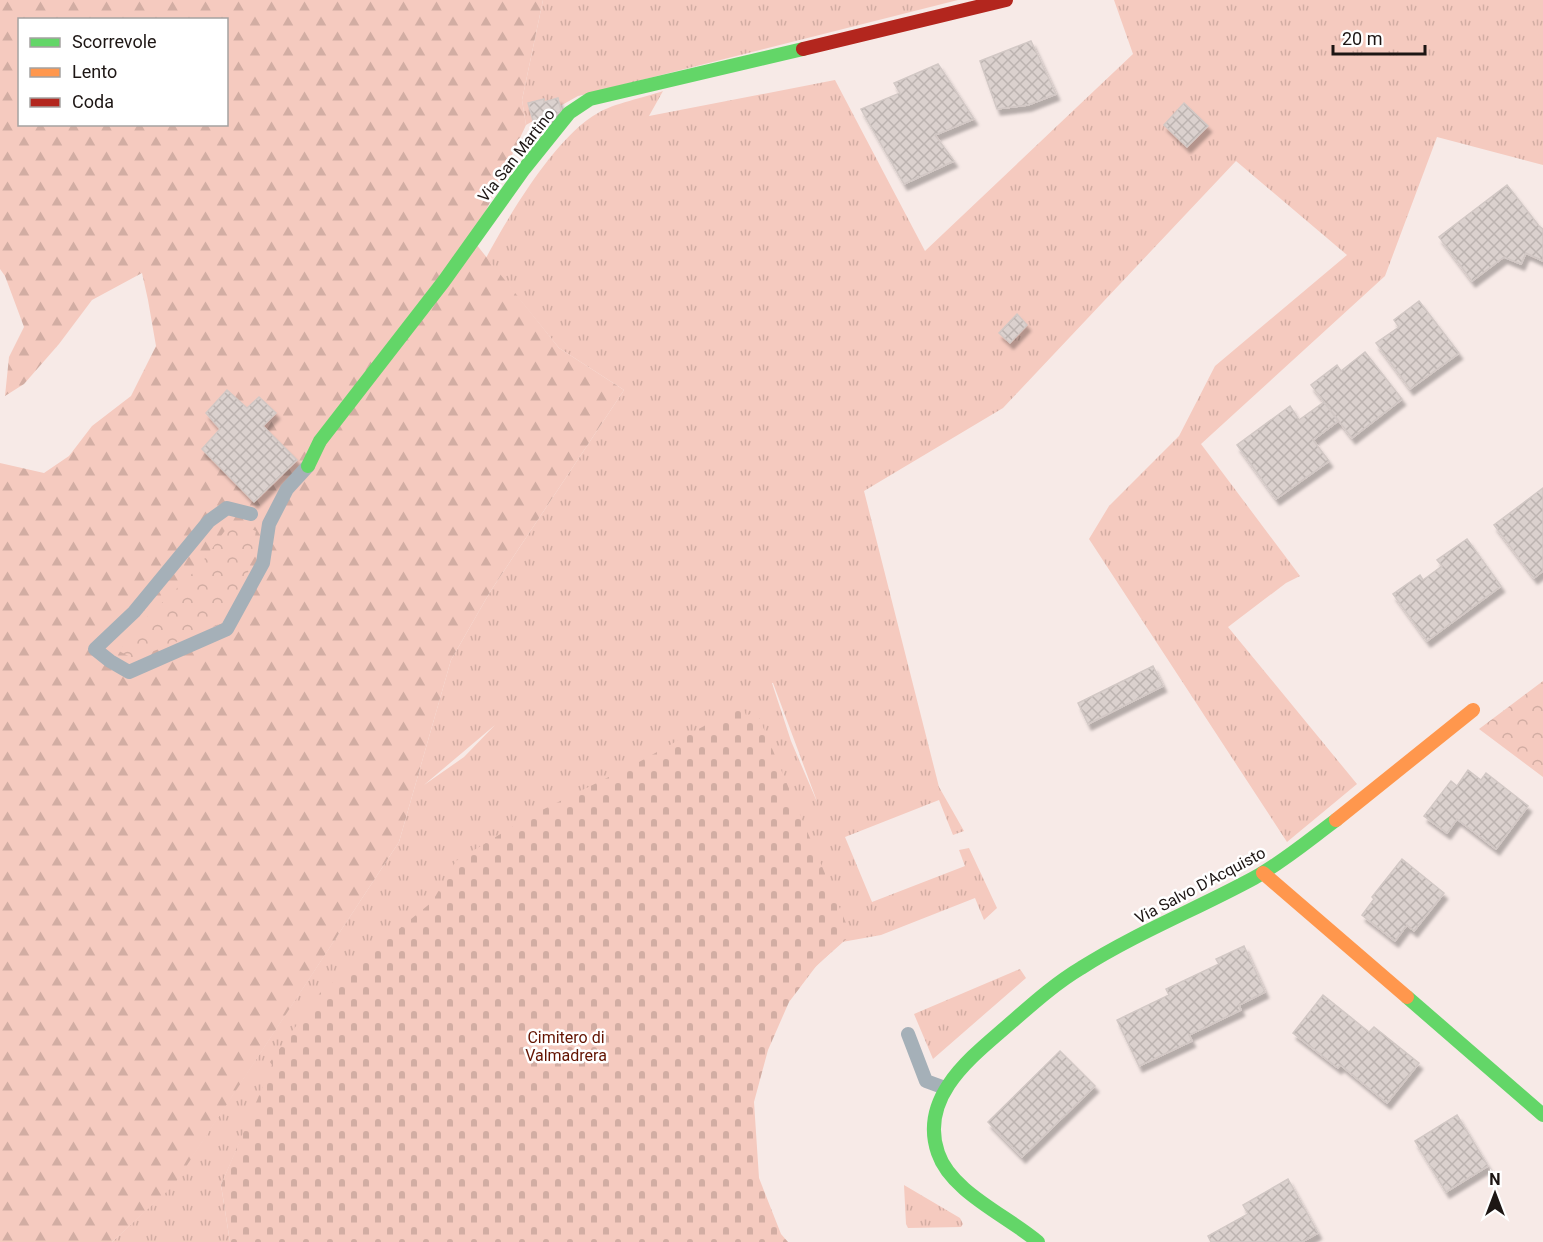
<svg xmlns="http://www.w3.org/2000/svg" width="1543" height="1242" viewBox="0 0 1543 1242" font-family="Roboto,sans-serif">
  <defs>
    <pattern id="grass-tufts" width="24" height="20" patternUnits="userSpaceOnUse" patternTransform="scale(1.5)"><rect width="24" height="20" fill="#f5cabf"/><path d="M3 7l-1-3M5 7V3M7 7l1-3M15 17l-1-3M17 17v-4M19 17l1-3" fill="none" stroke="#d2ada3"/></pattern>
    <pattern id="forest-firs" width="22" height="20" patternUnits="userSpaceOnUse" patternTransform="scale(1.5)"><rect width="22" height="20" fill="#f5cabf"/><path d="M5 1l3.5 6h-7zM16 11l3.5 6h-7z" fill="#d2ada3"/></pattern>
    <pattern id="cemetery-stones" width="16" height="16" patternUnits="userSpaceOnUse" patternTransform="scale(1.5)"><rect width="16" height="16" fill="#f5cabf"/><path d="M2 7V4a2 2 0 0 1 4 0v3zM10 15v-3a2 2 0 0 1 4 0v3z" fill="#d2ada3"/></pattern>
    <pattern id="park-crowns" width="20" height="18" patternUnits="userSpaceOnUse" patternTransform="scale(1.5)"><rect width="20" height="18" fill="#f5cabf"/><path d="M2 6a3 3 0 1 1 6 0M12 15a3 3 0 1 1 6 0" fill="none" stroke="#d2ada3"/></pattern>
    <pattern id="building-cross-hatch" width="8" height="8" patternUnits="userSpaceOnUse" patternTransform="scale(1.5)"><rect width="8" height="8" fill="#dbd1ce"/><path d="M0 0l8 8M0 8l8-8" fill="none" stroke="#bcb3b0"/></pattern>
    <filter id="shadow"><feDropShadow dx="3.5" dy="6" stdDeviation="1.5" flood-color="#0004"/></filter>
  </defs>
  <rect width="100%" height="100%" fill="#f7eae7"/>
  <!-- grass -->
  <path fill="url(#grass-tufts)" fill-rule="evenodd" d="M543 0H958L578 96 526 125 522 100Z
    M1114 0H1543V165L1437 137 1385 276 1201 444 1300 576 1286 583 1228 627 1357 784 1287 842 1089 539 1109 506 1179 436 1215 366 1347 255 1236 161 1003 408 864 491 939 787 964 831 953 835 939 800 845 837 872 902 965 866 959 850 969 848 997 908 984 920 975 898 881 935 842 942 809 973 789 1001 781 1017 246 1128 221 1185 230 1242H112L174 1184 399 842 451 660 490 592 624 390 559 348 486 258C509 215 556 136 598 113 612 104 646 97 663 91L649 116 835 80 925 251 1133 54ZM772 683H773L818 804 791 741ZM495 725 464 757 424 785Z
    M1020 969 1026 978 933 1059 914 1014Z
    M904 1185 960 1218 963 1224 961 1227 908 1228 906 1224Z"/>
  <!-- forest -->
  <path fill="url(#forest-firs)" fill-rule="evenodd" d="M0 0H543L522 100 526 125 483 217 476 244 559 348 624 390 490 592 451 660 399 842 174 1185 112 1242H0V463L44 473 69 456 92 426 131 396 156 346 148 300 142 273 92 300 59 344 24 384 5 396 9 357 24 327 5 276 0 269ZM20 20H226V124H20Z"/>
  <!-- cemetery -->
  <path fill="url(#cemetery-stones)" d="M742 705 746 715 757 713 851 935 817 965 789 1002 768 1050 754 1102 759 1178 781 1234 788 1242H230L221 1185 272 1065 270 1062 320 993 432 902 456 861 530 816 639 762Z"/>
  <!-- park -->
  <path fill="url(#park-crowns)" d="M232 521 256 531 247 578 223 623 134 659 119 651 144 620 197 569Z
    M1543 681V777L1479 729Z"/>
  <!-- building -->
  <path fill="url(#building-cross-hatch)" stroke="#d2c8c5" stroke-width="1.5" filter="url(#shadow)" d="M1031 41 1056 94 1028 105 997 109 980 61Z
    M938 64 974 119 935 135 954 161 904 184 861 109 900 93 894 83Z
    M558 98 561 111 550 119 534 124 528 103 544 99V102Z
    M1184 103 1208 126 1187 147 1164 125Z
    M1507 185 1539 226 1543 229V261L1526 253 1521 264 1504 257 1472 281 1439 237Z
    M1419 301 1459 353 1410 389 1376 343 1399 327 1394 320Z
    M1017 314 1027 325 1010 343 999 333Z
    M1365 352 1402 399 1352 438 1311 385 1337 365 1341 371Z
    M227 390 247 408 259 397 276 413 263 426 297 460 254 502 202 449 220 429 206 413Z
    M1324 402 1338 421 1313 440 1329 461 1276 499 1237 445 1290 406 1299 420Z
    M1543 488V571L1534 578 1494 525Z
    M1467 539 1501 586 1427 641 1393 594 1420 575 1423 580 1442 566 1437 560Z
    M1153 666 1163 686 1088 724 1078 703Z
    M1468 770 1481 780 1486 773 1528 806 1496 849 1457 819 1447 833 1424 816 1451 781 1457 786Z
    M1402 859 1444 893 1414 931 1407 925 1395 941 1362 915 1374 899 1372 897Z
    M1244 946 1265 992 1239 1005 1241 1010 1189 1035 1192 1041 1139 1066 1117 1020 1169 995 1166 989 1219 964 1216 959Z
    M1323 995 1369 1032 1374 1027 1419 1063 1387 1103 1343 1067 1340 1065 1338 1068 1293 1033Z
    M1060 1051 1095 1086 1022 1157 988 1122Z
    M1457 1115 1488 1166 1446 1192 1415 1141Z
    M1288 1179 1318 1233 1302 1242H1211L1208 1236 1248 1214 1243 1205Z"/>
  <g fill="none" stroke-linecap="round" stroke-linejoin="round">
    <!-- lane -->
    <path stroke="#a5b0b8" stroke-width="14" d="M251 514 227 508 209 521 134 612 95 649 110 661 129 672 227 629 263 563 269 524 287 489 308 466
      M908 1034 926 1081 945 1088"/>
    <!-- fast -->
    <path stroke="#63d668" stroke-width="14" d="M308 466 320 441 444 281 524 169 569 113 590 99 803 49
      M1407 997 1543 1115
      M1038 1242C1008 1216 951 1192 938 1153 920 1101 964 1063 999 1033 1026 1010 1051 986 1081 968 1136 933 1197 909 1254 878 1283 862 1309 840 1336 820"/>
    <!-- slow -->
    <path stroke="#ff974d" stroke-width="14" d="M1336 820 1473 710
      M1263 873 1407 997"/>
    <!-- jam -->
    <path stroke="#b3261e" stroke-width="14" d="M803 49 1006 0"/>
  </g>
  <g text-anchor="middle" stroke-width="5" stroke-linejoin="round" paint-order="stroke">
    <!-- street labels -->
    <g font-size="16" fill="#1d1614" stroke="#fff">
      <text transform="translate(516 155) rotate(-52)" y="6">Via San Martino</text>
      <text transform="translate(1200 885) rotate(-28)" y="6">Via Salvo D'Acquisto</text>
    </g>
    <!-- park labels -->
    <g font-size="16" fill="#631300" stroke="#fff">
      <text x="566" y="1043">Cimitero di<tspan x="566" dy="18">Valmadrera</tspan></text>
    </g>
  </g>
  <!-- legend -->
  <rect x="18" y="18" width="210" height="108" fill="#ffffff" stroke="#a5a2a1" stroke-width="1.5"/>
  <rect x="30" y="38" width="30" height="9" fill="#63d668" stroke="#a5a2a1" stroke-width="1.5"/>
  <text x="72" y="48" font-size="18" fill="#1d1614">Scorrevole</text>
  <rect x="30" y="68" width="30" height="9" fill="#ff974d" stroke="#a5a2a1" stroke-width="1.5"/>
  <text x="72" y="78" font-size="18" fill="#1d1614">Lento</text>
  <rect x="30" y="98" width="30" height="9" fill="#b3261e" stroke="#a5a2a1" stroke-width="1.5"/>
  <text x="72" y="108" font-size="18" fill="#1d1614">Coda</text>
  <!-- north arrow -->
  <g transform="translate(1495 1194)" stroke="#ffffff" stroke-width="4.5" paint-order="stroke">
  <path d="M0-4.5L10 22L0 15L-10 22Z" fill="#1d1614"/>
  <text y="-9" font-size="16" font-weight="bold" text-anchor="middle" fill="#1d1614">N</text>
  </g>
  <!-- scale -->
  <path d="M1333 45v9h92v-9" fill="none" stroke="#1d1614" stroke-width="3"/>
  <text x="1342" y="45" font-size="18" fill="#1d1614" stroke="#ffffff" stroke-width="4.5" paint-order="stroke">20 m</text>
</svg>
